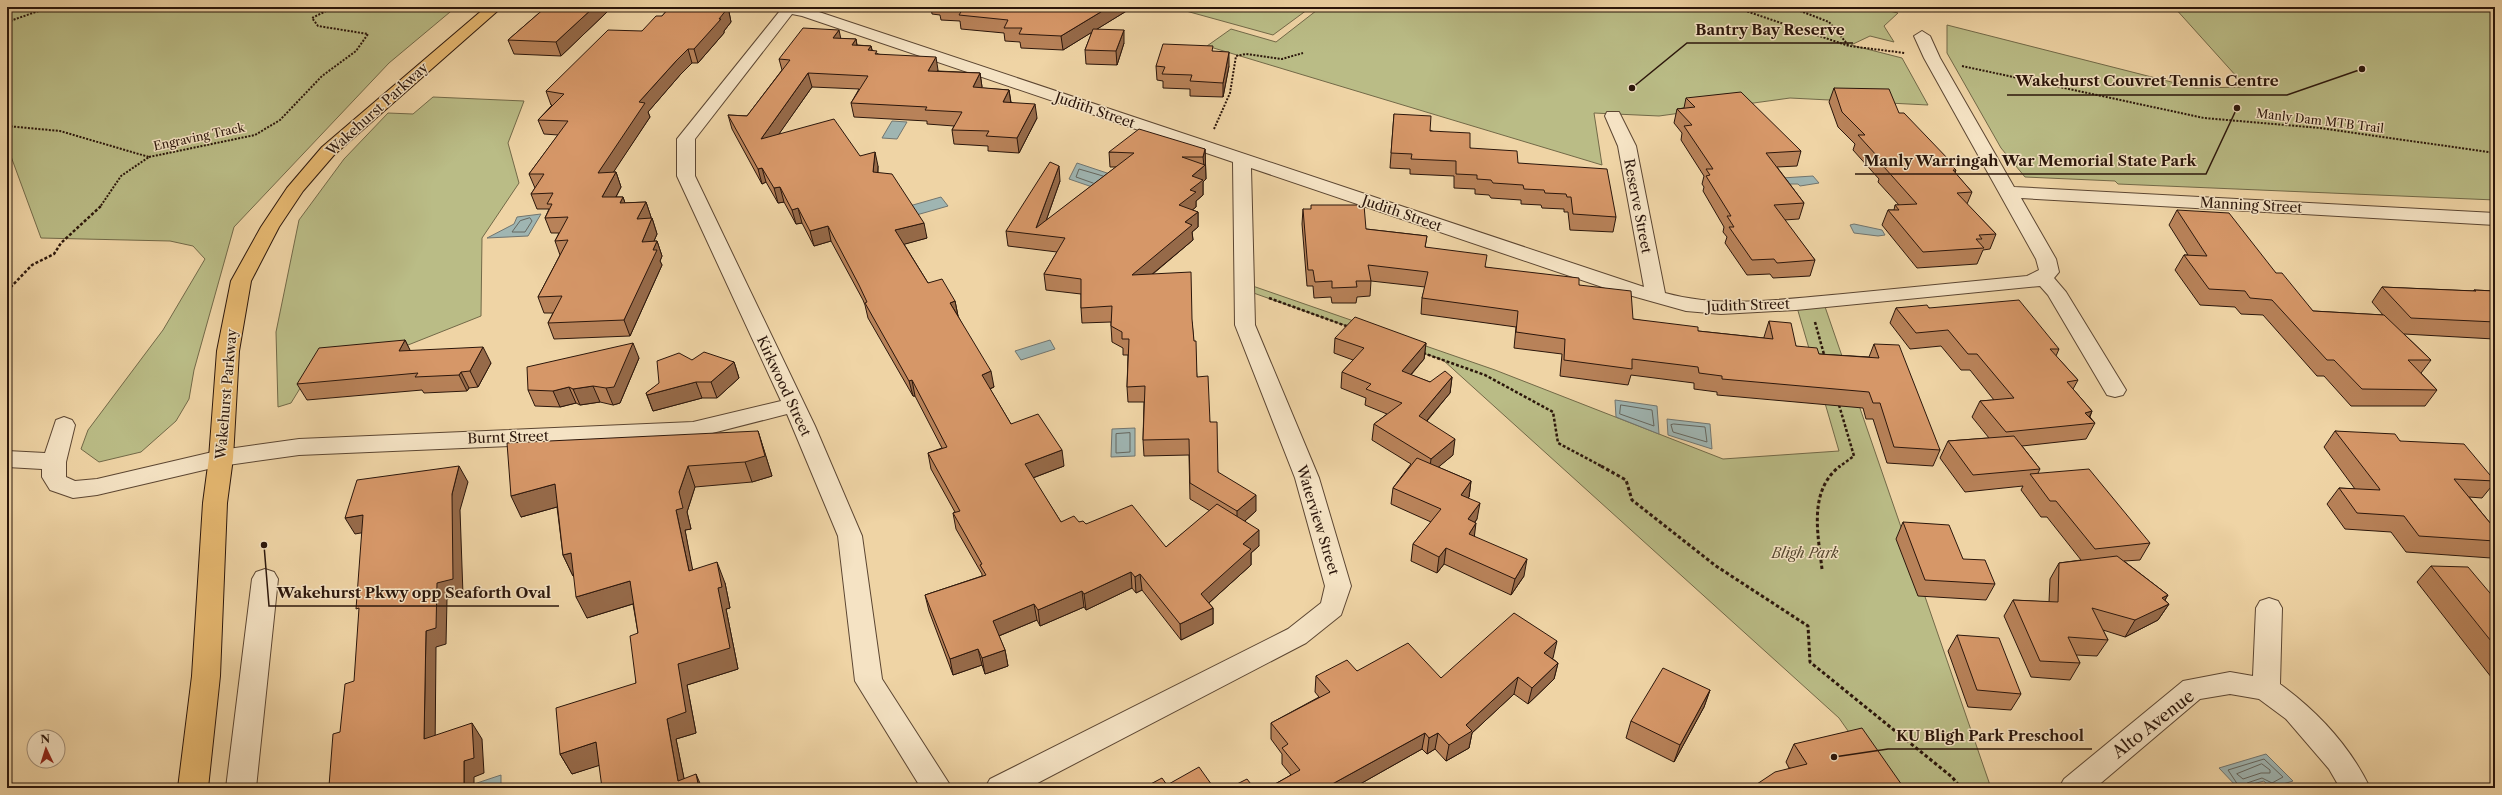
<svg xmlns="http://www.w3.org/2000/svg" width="2502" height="795" viewBox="0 0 2502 795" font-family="'Libre Caslon Text',serif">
  <rect width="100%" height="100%" fill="#efd4a5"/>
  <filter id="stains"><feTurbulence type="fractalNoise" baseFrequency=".005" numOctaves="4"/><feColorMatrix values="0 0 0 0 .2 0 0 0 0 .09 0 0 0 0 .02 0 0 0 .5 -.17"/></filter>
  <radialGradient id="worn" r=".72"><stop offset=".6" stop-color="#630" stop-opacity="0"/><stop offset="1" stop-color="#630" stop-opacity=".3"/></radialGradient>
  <!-- green -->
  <path fill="#babc86" stroke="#726948" d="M7 7H456L389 63 234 227 194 370 189 399 176 421 141 452 99 462 81 449 88 430 163 330 205 259 193 246 170 241 41 238 9 151H7Z
    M1192 7H1311L1273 35 1186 11Z
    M1321 7H1873L1898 13 1884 26 1894 42 1870 36 1851 45 1902 58 1928 105 1790 98 1659 116 1594 113 1602 165 1207 46 1231 29 1276 42Z
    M2174 7H2495V200L2118 184 2115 181 2025 177 2001 148 1947 53V25L2195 88 2246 87Z
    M433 97 524 101 508 143 519 183 482 238 481 316 403 347 323 351 291 403 278 407 276 332 299 220 344 159 388 113 413 114Z
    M1244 283 1495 370 1723 459 1839 451 1796 304 1823 301 1991 788H1888L1839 718 1443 360 1245 290Z"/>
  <!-- water -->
  <path fill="#9fb5b2" stroke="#71756f" d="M892 121 907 122 897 139 882 138Z
    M1077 163 1116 176 1101 190 1069 179Z
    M1813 176 1819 183 1800 186 1798 184H1788L1782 178Z
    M941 197 948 206 913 216 906 207Z
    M541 214 528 236 487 238 514 224 517 217Z
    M1854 224 1882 230 1885 235 1878 236 1854 233 1850 225Z
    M1050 340 1055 349 1021 360 1015 351Z
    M1615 400 1657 406 1659 434 1616 417Z
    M1667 419 1710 424 1712 449 1668 435Z
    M1135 428V456L1111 457 1112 429Z
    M2266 754 2293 781 2270 788 2264 781 2238 788 2219 768Z
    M501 775V788H462Z"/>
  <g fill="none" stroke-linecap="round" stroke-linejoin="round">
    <!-- shore -->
    <path stroke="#65665e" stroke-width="1" d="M1093 183 1076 177 1079 169 1103 176
      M530 218 532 221 525 232H512L520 221Z
      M1621 405 1652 410 1654 426 1620 414Z
      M1674 424 1705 427 1707 442 1673 432 1671 425Z
      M1130 433V452L1116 453V434Z
      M2262 764 2270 770V773H2261L2243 779 2237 774Z
      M2240 788 2228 770 2264 759 2283 777 2272 783 2262 778 2247 783 2244 788"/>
    <defs>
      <path id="minor" d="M771 7 810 9 1644 287 1618 146 1605 116 1607 112H1619L1636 146 1665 293C1722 309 1784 299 1843 294 1904 288 1966 282 2027 276L2039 270 2036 259 1924 58 1914 36 1922 31 1930 36 1940 58 2014 187 2495 213V225L2021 198 2056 259 2059 272 2054 278 2066 292 2126 390 2123 395 2115 397 2107 395 2048 295 2040 286 1796 310 1721 314 1686 311 1611 290 1251 168 1255 325 1319 478 1351 586 1341 615 1306 643 1028 788H985L990 779 1288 629 1321 603 1325 586 1295 478 1235 325 1233 162 802 16 792 14 695 139V176L815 426 862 536 882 679 952 788H921L855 681 838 536 787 414 693 438 299 455 221 466 97 495 73 498 50 490 42 477V469L7 467V451L45 453 56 420 64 417 72 420 75 425 66 462V477L75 481 97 479 221 450 299 439 693 422 781 401 677 176V139L779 12Z
        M265 569 274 572 278 579 256 788H226L252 579 256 572Z
        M2269 598 2278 601 2282 608 2280 684C2317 711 2350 746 2370 788H2340L2329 769 2286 719 2259 699 2230 694 2200 699 2095 788H2059L2064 779 2183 681 2230 672 2253 676 2256 608 2260 601Z"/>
      <path id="major" d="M486 7H502L334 155 303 191 279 227 251 281 239 351 233 458 227 503 220 676 208 788H178L192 676 203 503 209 458 217 351 231 281 261 227 287 188 322 147Z"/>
    </defs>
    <!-- minor casing -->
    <use href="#minor" stroke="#5c4632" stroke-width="2"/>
    <!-- major casing -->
    <use href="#major" stroke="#2b160b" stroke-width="2"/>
    <!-- path-far2 -->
    <path stroke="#2b160b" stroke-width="2" stroke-dasharray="2 1.5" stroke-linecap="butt" d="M1734 7 1849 46 1905 53
      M1790 7 1829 22 1849 46
      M7 22 50 7
      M1962 66 2204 118 2320 128 2495 153
      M7 126 60 131 149 157 121 176 100 207
      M1214 129 1230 93 1236 56 1246 54 1282 59 1303 53
      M149 157 255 135 280 120 322 76 356 51 368 34 318 26 312 18 334 7"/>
    <!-- path-far1 -->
    <path stroke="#2b160b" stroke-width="2.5" stroke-dasharray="3 2" stroke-linecap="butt" d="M7 291 32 265 54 254 61 243 101 206
      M1269 298 1349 327
      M1815 322 1825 358
      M1423 353 1485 375 1553 412 1558 443 1603 467
      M1839 405 1854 456 1839 467"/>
    <!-- path -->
    <path stroke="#2b160b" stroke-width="3" stroke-dasharray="3.5 2.5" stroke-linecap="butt" d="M1601 466 1626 480 1632 500 1716 566 1808 626 1810 662 1952 777 1961 788
      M1822 569C1818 534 1808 491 1840 466"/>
    <!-- minor -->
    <use href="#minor" fill="#f5e3c4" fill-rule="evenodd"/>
    <!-- major -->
    <use href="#major" fill="#e8ba72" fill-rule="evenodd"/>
  </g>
  <!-- wall -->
  <path fill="#b88259" stroke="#2b160b" d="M546 7H605L607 12 561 56 514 54 508 40Z
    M670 7H728L731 22 724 31V33L698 63H692L680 75 648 112 650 117 613 172H616L621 187 616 197H623L625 203 646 202 651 217 650 218H652L657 234 654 241H657L662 256 660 261 662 265 630 336 554 339 548 323 553 313H544L538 297 560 255 555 241 559 233H551L545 218 549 209H537L531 194 535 188 529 174 558 135 544 134 538 120 552 105H551L546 91 642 31 662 16Z
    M931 7H1133L1097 29 1124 43 1117 65 1086 64 1085 50 1092 32 1063 50 1021 48 1020 42 1005 41 1004 33 961 29 960 21 941 20 940 15 932 14Z
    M840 39H856L857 45 871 46 872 50 878 54 938 70V71L980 73 982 87 981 88 1009 90 1011 102 1037 118 1019 153 988 151V146L954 144 952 130 954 126 927 124V121L854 117 851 103 859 89 812 87 778 135 860 156 878 166V173L927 238 904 244 928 283 955 301 958 316 994 387 990 389 1011 424 1064 466 1033 478 1061 522H1079L1166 547 1210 511 1190 499 1189 455 1144 456 1143 440 1144 402H1128L1127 387 1128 355H1123V348L1112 342 1111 326V322L1082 323 1081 308V294L1046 290 1044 274 1057 252 1008 246 1006 231 1060 181 1046 221 1116 167H1110L1109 152 1205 149 1206 179 1203 182V195L1196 201V207L1192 210 1198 212V227L1192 232 1193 240 1153 274 1192 322 1197 377 1210 422 1218 472 1256 511 1245 521 1259 546 1251 553V565L1209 603 1213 608V624L1181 640 1142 590 1136 593 1132 588 1086 610 1084 607 1040 626 1037 620 999 636 1005 650 1008 666 985 674 982 665 953 675 929 611 925 595 982 576V574L956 529 953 513 955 512 931 469 928 453 942 448 915 396H913L868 318 865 305 863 300 831 241 814 246 802 223 796 224 784 202 778 203 766 182 762 184 732 129 728 115 747 116 782 70 779 59Z
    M1213 51 1229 66 1223 97 1190 96V89L1163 88V81L1157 80 1156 66Z
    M1834 88 1899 113 1951 162 1950 164 1956 170 1955 173 1972 192 1967 204 1996 234 1990 249 1983 250 1977 264 1917 268 1882 225 1888 210H1894L1895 205H1899L1878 182 1879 179 1853 150 1855 144 1838 127 1829 102Z
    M1686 98 1801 151 1797 166 1777 167 1804 203 1799 219 1784 220 1815 260 1810 276 1773 278 1770 274 1747 275 1725 243 1727 237 1723 232 1724 227 1703 191 1704 187 1702 184 1704 176 1681 140 1682 133 1674 123 1677 109 1684 108Z
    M1394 114 1470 148 1518 163 1616 217 1613 232 1570 230 1568 212H1564V209L1542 208 1541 205 1521 204V200L1491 198 1489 195 1475 194V189L1454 188V176L1410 174V169L1390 168Z
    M1303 209 1366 229 1427 236 1425 247 1485 267 1579 285 1633 319 1698 331 1764 338V337L1769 321 1796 346 1819 354 1869 357 1874 344 1940 450 1933 466 1887 463 1873 419H1866L1863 408 1717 395V392L1694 389V383L1631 375 1628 385 1560 376 1562 354 1514 348 1516 327 1421 314 1422 298 1425 287 1371 281 1370 296 1357 297 1356 303H1332L1331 297 1314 298 1313 286H1307L1302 224Z
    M2177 210 2276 273 2313 311 2383 315 2372 302 2382 287 2473 291 2474 290 2495 291V340L2494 339 2404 334 2431 360 2421 373 2437 390 2425 406H2351L2324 376H2317L2263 315 2241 314 2235 307 2200 305 2175 270 2184 255H2188L2169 225Z
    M1896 308H1929L2059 349 2056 356 2078 380 2073 389 2092 411 2090 417 2095 423 2086 439 2022 446 2040 469 2038 473 2150 543 2140 560 2124 561 2168 595 2165 600 2169 604 2158 620 2125 637 2103 630 2108 640 2097 656 2076 655 2080 663 2070 680 2031 677 2004 616 2013 600 2049 602 2050 579 2059 563 2081 560 2047 517H2041L2021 490 2023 486 1965 492 1940 458 1948 441 1989 438 1972 417 1980 401 1994 400 1970 370H1961L1941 346 1910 349 1890 323Z
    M1335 338 1426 343 1424 359 1411 375 1430 382 1452 377 1450 393 1427 421 1453 455 1438 467 1471 481 1469 497 1468 498 1477 519 1475 522 1474 536 1524 576 1511 595 1444 564 1437 573 1411 561 1413 544 1431 522 1391 504 1393 488 1411 464 1372 440 1374 424 1387 414 1365 405 1366 398 1341 388 1342 372 1353 360 1334 353Z
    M405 340 410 351 491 363 478 387 469 388 467 391 424 393 422 390 307 400 297 384Z
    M639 358 620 403 613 405 600 402 580 405 576 403 560 407 535 406 528 390Z
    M692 360 734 362 739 378 717 398H702L653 411 646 393Z
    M758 431 772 476 752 482 695 487 687 512 691 529 685 530 692 570 725 583 730 608 726 609 738 669 687 685 696 733 676 739 684 779 702 788 599 765 572 774 560 754 636 683 638 633 633 604 587 618 574 576H573L563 555 557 507 521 517Z
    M2335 431 2400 441 2495 481V482L2482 498 2469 497 2495 529V553L2491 558 2406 552 2391 532 2345 529 2327 504 2339 488 2355 489 2324 447Z
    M1903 522 1963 559 1995 584 1986 600 1918 596 1896 539Z
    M2431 566 2495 599V682L2417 582Z
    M1957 635 2021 694 2011 710 1968 707 1948 651Z
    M1552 658 1558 663 1554 679 1528 704 1514 694 1472 733 1469 748 1446 761 1435 749 1427 754 1422 749 1353 788H1268L1291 775 1282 764V754L1271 739V723L1319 697 1315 692 1316 676 1357 671 1441 678 1553 658Z
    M1710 690 1704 707 1674 762 1626 738 1631 721Z
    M1794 744 1904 788 1789 768 1786 762Z"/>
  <!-- shaded-wall -->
  <path fill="#966a49" stroke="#2b160b" d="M594 7H605L607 12 561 56 556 42Z
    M723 7H728L731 22 724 31V33L698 63 694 49 719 19 722 9Z
    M1109 7H1133L1063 50 1061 36Z
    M839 30 842 44 833 38Z
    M1124 30V43L1117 65 1116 51Z
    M856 39 858 53 852 45Z
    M871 46 874 59 868 50Z
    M688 49 692 63 680 75 648 112 650 117 603 188 598 173 639 102 676 61Z
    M1229 52V66L1223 97V83Z
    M936 57 938 70 930 84 928 71Z
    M808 73 812 87 765 154 761 139Z
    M980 73 982 87 975 102 973 87Z
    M1009 90 1011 104 1003 102Z
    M1035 104 1037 118 1019 153 1017 138Z
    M1205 149 1206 179 1203 182V195L1196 201V207L1180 220 1179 205 1192 176 1204 166 1203 157Z
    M875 152 878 166 877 187 873 172Z
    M1059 166 1060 181 1041 235 1036 228Z
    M762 168 766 182 762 184 758 169Z
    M616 172 621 187 608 212 602 197Z
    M780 187 784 202 778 203 774 188Z
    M623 197 628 212 620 203Z
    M646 202 651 217 643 234 637 219Z
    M798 208 802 223 796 224 792 210Z
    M1198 212V227L1192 232 1193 240 1133 290 1132 275 1185 222Z
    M652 218 657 234 647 257 642 242Z
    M924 223 927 238 898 246 895 230Z
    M828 226 831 241 814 246 810 231Z
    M657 241 662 256 660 261 662 265 630 336 624 320 653 250Z
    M955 301 958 316 950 303Z
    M405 340 413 356 399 351Z
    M633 343 639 358 620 403 613 405 606 388Z
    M1426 343 1424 359 1400 387 1402 371Z
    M483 347 491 363 478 387 470 371Z
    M734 362 739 378 717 398 711 382Z
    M991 371 994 387 984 391 982 375Z
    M461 372 469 388 467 391 459 375Z
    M1452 377 1450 393 1417 432 1419 416Z
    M912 380 915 396H913L909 381Z
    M696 382 702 398 653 411 647 395Z
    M593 386 600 402 580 405 573 389Z
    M569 387 576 403 560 407 553 391Z
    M2092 411 2086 424 2085 413Z
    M758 431 772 476 752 482 745 462Z
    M1455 439 1453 455 1429 475 1431 459Z
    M1062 450 1064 466 1027 480 1025 464Z
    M459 466 468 482 460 510 463 595 447 599 446 644 436 647 435 754 424 739 426 631 452 494Z
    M688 466 695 487 687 512 691 529 685 530 697 592 689 571 676 510 679 492Z
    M1471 481 1469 497 1458 511 1461 495Z
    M555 484 564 505 521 517 511 496Z
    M1256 495V511L1237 528V511Z
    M1480 503 1477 519 1465 535 1468 519Z
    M363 515 372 531 355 534 345 518Z
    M1476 523 1474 539 1469 534Z
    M1259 530V546L1251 553V565L1201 610V594L1243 544Z
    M1446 548 1444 564 1437 573 1439 557Z
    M571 553 581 573 573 576 563 555Z
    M1527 559 1524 576 1511 595 1515 579Z
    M717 562 725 583 730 608 726 609 738 669 687 685 696 733 676 739 686 788 678 781 667 719 678 664 718 588Z
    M1131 572 1132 588 1086 610 1084 594Z
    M1140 574 1142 590 1136 593 1135 577Z
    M630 581 639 602 587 618 576 597Z
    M1082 591 1084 607 1040 626 1038 610Z
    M2168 595 2159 609 2169 604 2158 620 2125 637 2135 620 2162 598Z
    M1034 604 1037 620 996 637 993 621Z
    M1213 608V624L1181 640 1180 624Z
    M1557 641 1553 658 1541 669 1544 653Z
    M978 649 982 665 953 675 950 659Z
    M1005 650 1008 666 985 674 982 658Z
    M1558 663 1554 679 1528 704 1532 688Z
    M1518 677 1514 694 1472 733 1469 748 1446 761 1449 745 1466 725Z
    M1710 690 1704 707 1674 762 1680 745Z
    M472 723 482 739 484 773 474 777V788H464V761Z
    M1425 733 1422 749 1353 788H1325Z
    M1438 733 1435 749 1427 754 1429 738Z
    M596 742 607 763 572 774 560 754Z
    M696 774 702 788H699Z"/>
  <!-- building -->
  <path fill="#d69768" stroke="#2b160b" d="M546 7H594L556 42 508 40Z
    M670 7H723L722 9H727L719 19H721L694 49H688L676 61 639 102 645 103 598 173 616 172 602 197H623L620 203 646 202 637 219 652 218 642 242 657 241 653 250H657L624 320 548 323 562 296 538 297 568 240 555 241 568 217 545 218 552 204H547L553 193 531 194 544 174H529L568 121 538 120 564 94 546 91 608 30 642 31 656 16H662Z
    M954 7H1109L1061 36 1019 34 1022 28H1004L1008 20 959 15 964 7Z
    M803 28 839 30 833 38 856 39 852 45 871 46 868 50 877 51 875 54 936 57 928 71 980 73 973 87 1009 90 1003 102 1035 104 1017 138 986 136 989 131 952 130 962 112 925 110 927 107 851 103 868 76 808 73 761 139 834 119 860 156 875 152 873 172 892 174 924 223 895 230 928 283 942 279 955 301 950 303 991 371 982 375 1011 424 1038 414 1062 450 1025 464 1061 522 1074 516 1079 522 1083 521 1086 524 1132 505 1166 547 1217 504 1259 530 1243 544 1251 549 1201 594 1213 608 1180 624 1140 574 1135 577 1131 572 1084 594 1082 591 1038 610 1034 604 993 621 1005 650 982 658 978 649 950 659 925 595 986 575 980 565 982 564 953 513 960 511 928 453 947 447 912 380 909 381 865 303 867 302 859 285 828 226 810 231 798 208 792 210 780 187 774 188 762 168 758 169 728 115 747 116 790 60 779 59Z
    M1093 29 1124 30 1116 51 1085 50Z
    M1163 44 1213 46 1212 51 1229 52 1223 83 1190 81 1192 75 1162 74 1165 67 1156 66Z
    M1834 88 1889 89 1899 113H1904L1951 162H1948L1956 170H1953L1972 192 1957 193 1996 234 1979 235 1982 239H1976L1984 248 1923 252 1888 210H1899L1895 205 1917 204 1884 167H1887L1858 135H1865L1842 112Z
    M1741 92 1801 151 1766 153 1804 203 1774 205 1815 260 1777 263 1774 259 1752 260 1729 227H1734L1727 216H1731L1706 176 1710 175 1706 169H1713L1684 126 1692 125 1677 109 1695 107 1686 98Z
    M1394 114 1431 116 1430 131 1470 133V148L1517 151 1518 163 1607 169 1616 217 1573 214 1571 197H1567L1566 194 1545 193 1544 190 1524 189 1523 185 1493 183 1491 180 1477 179V175L1456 174V161L1411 159 1412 154 1391 153Z
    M1139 129 1205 149 1203 157H1182L1205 165 1192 176 1203 180 1190 190 1196 192 1179 205 1198 212 1185 222 1192 225 1132 275 1191 272 1192 319 1194 341H1196L1197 377 1208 376 1210 422H1217L1218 472 1256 495 1237 511 1190 483 1189 439 1143 440 1145 386 1127 387 1129 339H1122V332L1111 326 1112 306 1081 308V279L1044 274 1065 238 1006 231 1050 162 1059 166 1036 228 1134 153 1109 152Z
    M1311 205H1364L1366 229 1427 236 1425 247 1487 255 1485 267 1579 278V285L1631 291 1633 319 1698 327V331L1773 339 1769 321 1791 323 1796 346 1817 348 1819 354 1879 358 1874 344 1899 345 1940 450 1894 447 1880 403H1873L1869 392 1722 379V376L1699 373 1698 367 1632 359V369L1564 360 1565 339 1516 332 1518 311 1422 298 1428 272 1368 265 1371 281H1356L1357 287 1332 288V281L1315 282 1313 270H1308L1303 209H1311Z
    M2177 210 2229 213 2276 273H2282L2313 311 2384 315 2431 360H2408L2437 390 2362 389 2334 360H2327L2272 300 2250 298 2245 291 2209 289 2184 255 2207 256Z
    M2382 287 2476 291 2474 290 2495 291V322L2411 318Z
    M2019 300 2059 349H2050L2078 380 2067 382 2092 411 2085 413 2095 423 2006 432 1980 401 2014 398 1977 354H1968L1948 330 1916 333 1896 308 1927 305 1929 308Z
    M1355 317 1426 343 1402 371 1430 382 1445 371 1452 377 1419 416 1455 439 1431 459 1374 424 1402 403 1366 389 1371 384 1342 372 1364 348 1335 338Z
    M405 340 399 351 483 347 470 371 461 372 459 375 415 377 418 373 297 384 319 348Z
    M633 343 614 387 606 388 593 386 573 389 569 387 553 391 528 390 527 367Z
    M704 352 734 362 711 382H696L647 395 646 393 659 383 657 361 679 353 692 360Z
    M758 431 765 456 745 462 688 466 679 492 683 508 676 510 689 571 717 562 722 587 718 588 730 648 678 664 686 712 667 719 678 781 696 774 699 788H602L596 742 560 754 556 708 636 683 630 636 638 633 630 581 576 597 571 553 563 555 555 484 511 496 507 443Z
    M2335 431 2395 434 2400 441 2464 444 2495 481 2454 479 2495 529V541L2419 536 2404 516 2357 513 2339 488 2380 490 2379 488Z
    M2014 436 2040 469 1973 475 1948 441Z
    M1417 458 1471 481 1461 495 1480 503 1468 519 1476 523 1469 534 1527 559 1515 579 1446 548 1439 557 1413 544 1441 509 1393 488Z
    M459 466 452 494 453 579 437 583 436 628 426 631 424 739 472 723 474 758 464 761V788H323L329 786 333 734 340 732 345 684 354 681 359 608 356 609 363 515 345 518 357 480Z
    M2089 469 2150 543 2095 549 2056 501H2050L2030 474Z
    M1903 522 1949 525 1963 559 1985 560 1995 584 1925 580Z
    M2117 556 2168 595 2162 598 2169 604 2135 620 2092 608 2108 640 2068 637 2080 663 2040 661 2013 600 2058 602 2059 563Z
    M2431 566 2468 567 2495 599V646Z
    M1514 613 1557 641 1544 653 1558 663 1532 688 1518 677 1466 725 1472 731 1449 745 1438 733 1429 738 1425 733 1325 788H1268L1300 770 1282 748 1288 744 1271 723 1330 692 1316 676 1347 660 1357 671 1408 643 1441 678Z
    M1957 635 1999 638 2021 694 1977 690Z
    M1663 668 1710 690 1680 745 1631 721Z
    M1862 728 1904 788H1751L1775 772 1807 764 1794 744Z
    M1199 767 1214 788H1143L1162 778 1167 785Z
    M1247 779 1254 788H1229Z"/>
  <g text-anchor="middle" stroke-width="3" stroke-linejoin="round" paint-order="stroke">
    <!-- far-street labels -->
    <g font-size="12" fill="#2b160b" stroke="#f5e3c4">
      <text transform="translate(2320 121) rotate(7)" y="4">Manly Dam MTB Trail</text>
      <text transform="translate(199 137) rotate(-12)" y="4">Engraving Track</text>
    </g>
    <!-- street labels -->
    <g font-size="14" fill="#2b160b" stroke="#f5e3c4">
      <text transform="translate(377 109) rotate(-42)" y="5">Wakehurst Parkway</text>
      <text transform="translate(1095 110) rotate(19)" y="5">Judith Street</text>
      <text transform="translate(2251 205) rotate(3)" y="5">Manning Street</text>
      <text transform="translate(1638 206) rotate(79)" y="5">Reserve Street</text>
      <text transform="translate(1402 213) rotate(19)" y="5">Judith Street</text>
      <text transform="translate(1748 305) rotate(-2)" y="5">Judith Street</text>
      <text transform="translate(784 386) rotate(65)" y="5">Kirkwood Street</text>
      <text transform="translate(226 394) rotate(-85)" y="5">Wakehurst Parkway</text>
      <text transform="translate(508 437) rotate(-2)" y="5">Burnt Street</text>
      <text transform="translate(1318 520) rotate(73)" y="5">Waterview Street</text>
    </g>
    <!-- park labels -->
    <g font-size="14" font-style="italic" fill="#564830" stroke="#f5e3c4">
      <text x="1805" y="558">Bligh Park</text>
    </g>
    <!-- near-street labels -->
    <g font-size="17" fill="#2b160b" stroke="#f5e3c4">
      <text transform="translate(2153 724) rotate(-38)" y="6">Alto Avenue</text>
    </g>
  </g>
  <!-- callouts -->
  <path fill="none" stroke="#2b160b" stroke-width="1.5" d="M1632 88L1687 43H1853M2362 69L2287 95H2007M2237 108L2206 174H1855M264 545L269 606H559M1834 757L1888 749H2092"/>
  <g fill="#2b160b" stroke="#f5e3c4" stroke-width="1.5">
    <circle cx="1632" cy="88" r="4"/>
    <circle cx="2362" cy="69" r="4"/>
    <circle cx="2237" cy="108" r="4"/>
    <circle cx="264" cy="545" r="4"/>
    <circle cx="1834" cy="757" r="4"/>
  </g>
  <g font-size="15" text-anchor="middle" font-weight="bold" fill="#2b160b" stroke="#f5e3c4" stroke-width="3" stroke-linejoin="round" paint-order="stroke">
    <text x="1770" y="35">Bantry Bay Reserve</text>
    <text x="2147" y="86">Wakehurst Couvret Tennis Centre</text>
    <text x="2030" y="166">Manly Warringah War Memorial State Park</text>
    <text x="414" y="598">Wakehurst Pkwy opp Seaforth Oval</text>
    <text x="1990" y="741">KU Bligh Park Preschool</text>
  </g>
  <!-- margin -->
  <rect width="2502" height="795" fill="none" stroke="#efd4a5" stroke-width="24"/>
  <rect x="8" y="8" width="2486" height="779" fill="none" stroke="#2b160b" stroke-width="2"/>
  <rect x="12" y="12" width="2478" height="771" fill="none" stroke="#2b160b"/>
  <!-- north arrow -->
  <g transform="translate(46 749) rotate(356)"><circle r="19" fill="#f5e3c4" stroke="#a4917a"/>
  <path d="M0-3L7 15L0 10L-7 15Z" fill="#8f2418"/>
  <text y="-6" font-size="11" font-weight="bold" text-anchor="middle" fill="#2b160b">N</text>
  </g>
  <rect width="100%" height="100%" filter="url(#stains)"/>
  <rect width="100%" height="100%" fill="url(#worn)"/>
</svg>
